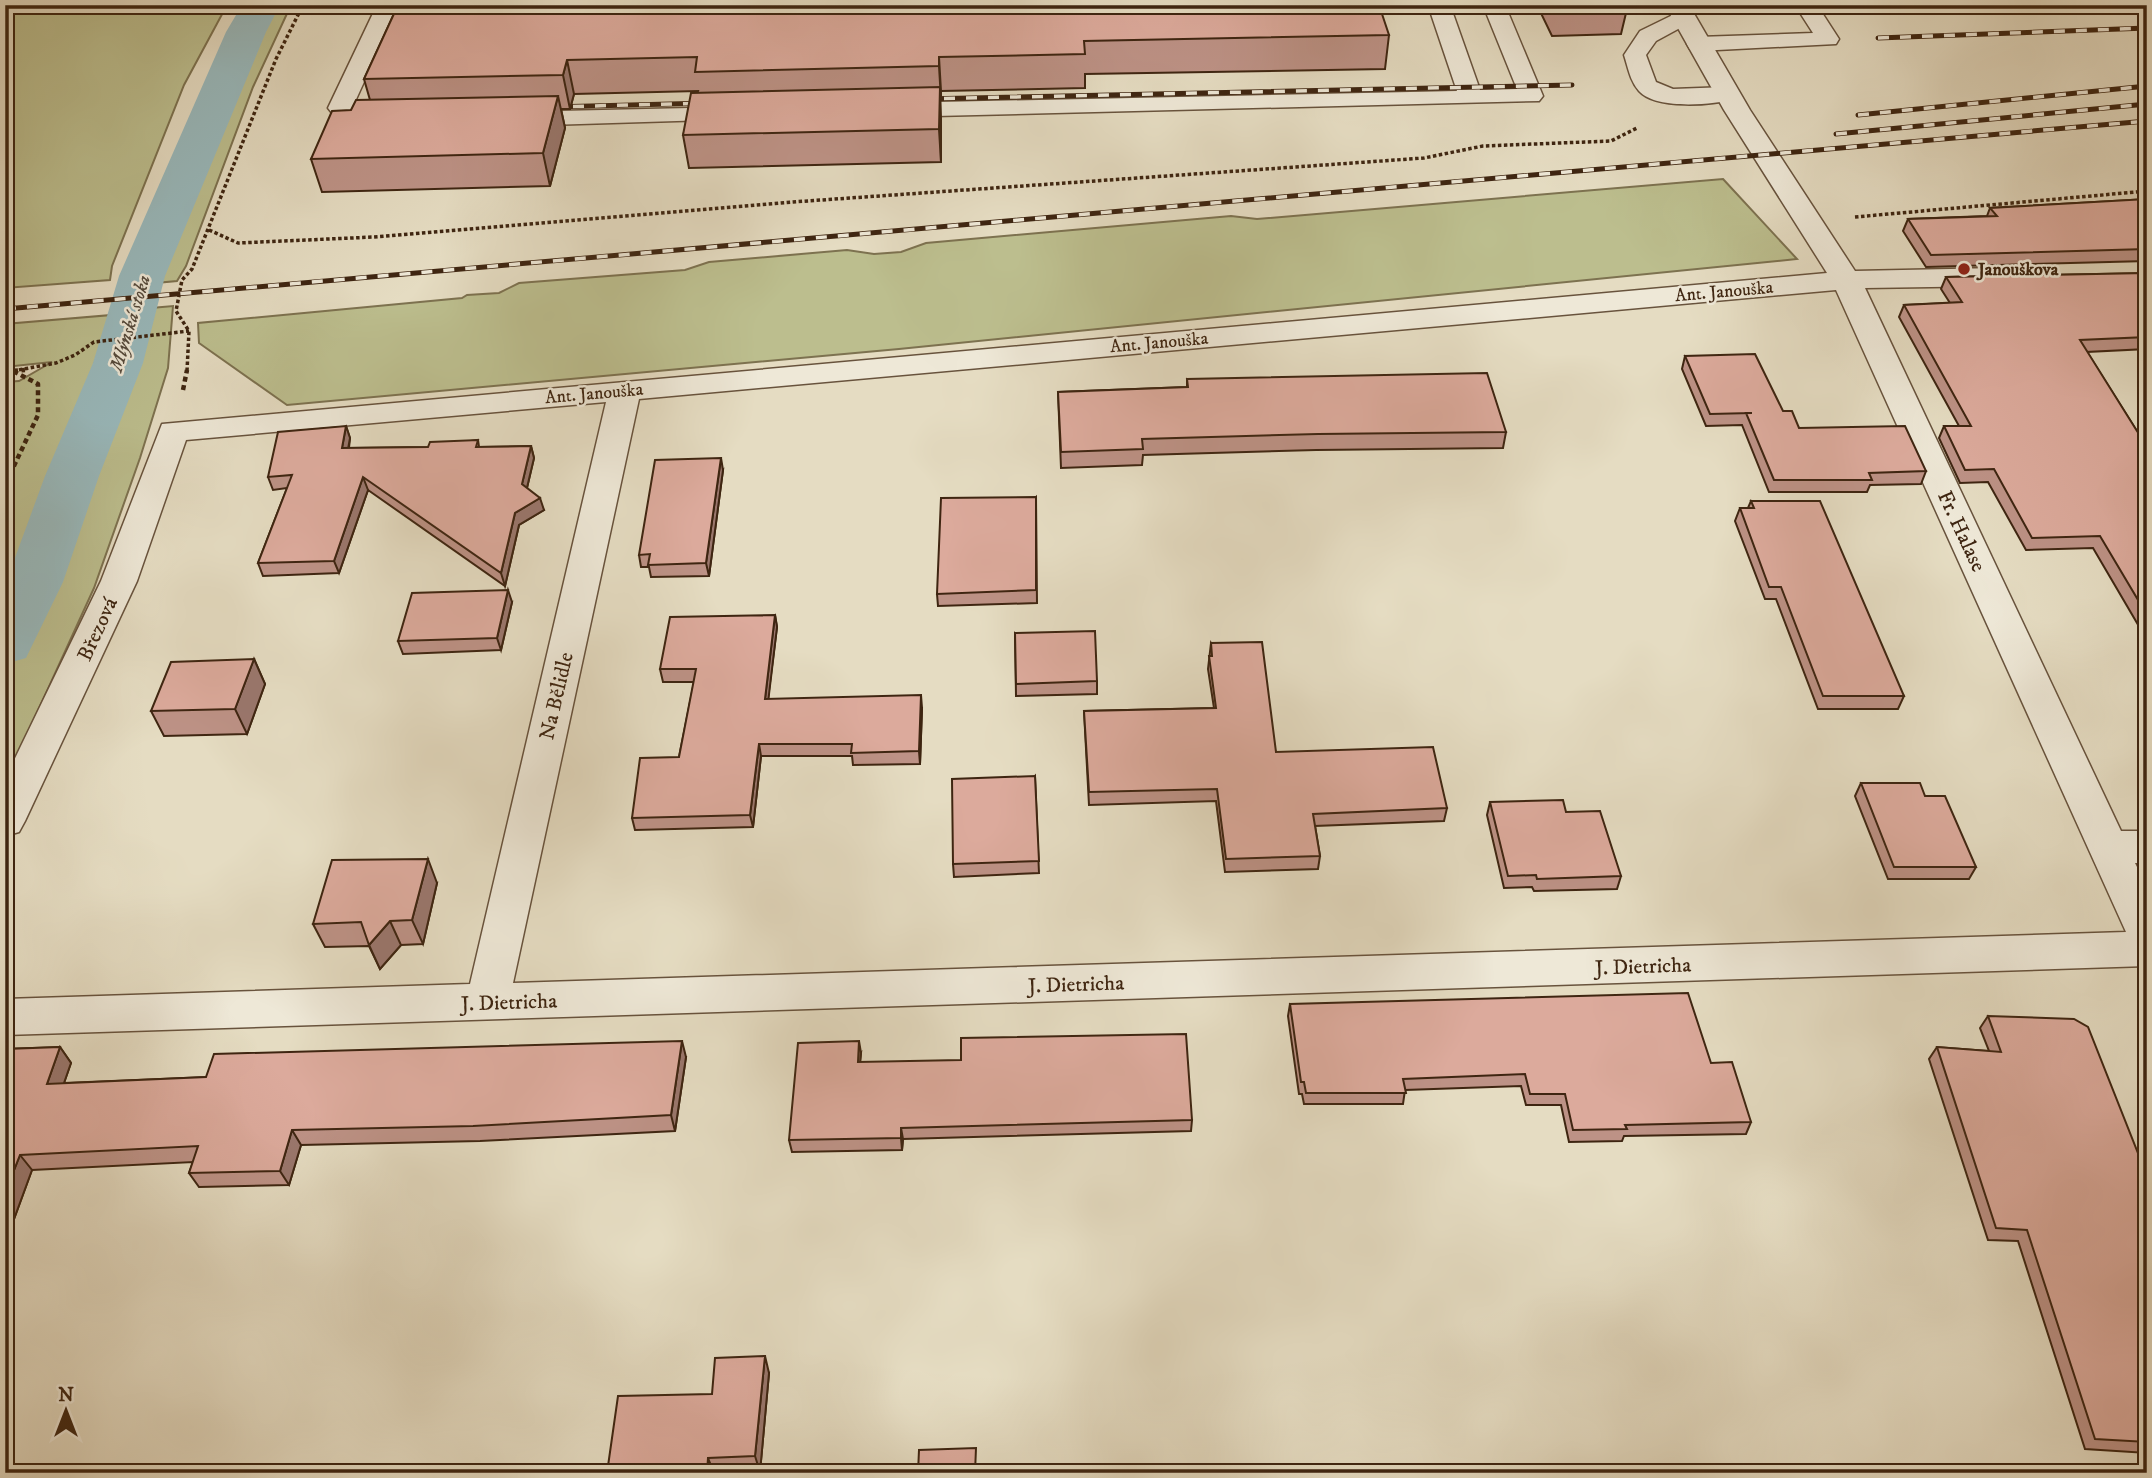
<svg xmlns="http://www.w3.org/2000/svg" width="2152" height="1478" viewBox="0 0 2152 1478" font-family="'IM FELL DW Pica',serif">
  <rect width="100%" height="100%" fill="#e5dcc2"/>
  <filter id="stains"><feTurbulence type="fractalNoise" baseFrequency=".00286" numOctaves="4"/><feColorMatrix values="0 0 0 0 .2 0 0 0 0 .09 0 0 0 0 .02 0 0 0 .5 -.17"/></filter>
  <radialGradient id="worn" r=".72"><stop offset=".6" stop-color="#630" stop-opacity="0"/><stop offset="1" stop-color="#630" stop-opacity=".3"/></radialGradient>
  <!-- green -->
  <path fill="#bcbe8e" stroke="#7d7250" stroke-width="2" d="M5 5H227L184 85 112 266 110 280 5 288Z
    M272 5H291L253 87 186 266 177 281 155 283 238 78Z
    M1723 179 1797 259 899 349 287 405 199 343 198 323 462 298 467 295 499 293 519 283 685 270 709 262 847 250 874 254 901 252 926 243 1231 216 1257 219Z
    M173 306 168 368 140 458 94 588 5 783V661L57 552 99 434 139 347 151 308Z
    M112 315C72 416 54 526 5 625V382L19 381 52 362 5 367V324Z"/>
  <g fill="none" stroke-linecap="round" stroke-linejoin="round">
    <!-- canal -->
    <path fill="#99b9bc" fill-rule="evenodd" d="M242 5H280L266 32 165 276 143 363 99 476 63 582 26 658 5 664V585L45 476 93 363 119 276 226 32Z"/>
    <defs>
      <path id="lane" d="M377 5H399L353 106C375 118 377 112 399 117L402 122 399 127C369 134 356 127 332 113L328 108Z
        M1428 5H1450L1480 90 1517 89 1483 5H1505L1543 96 1539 101 894 117 886 115 882 110 886 105 894 103 1457 91Z
        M1795 5H1817L1839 39 1836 44 1698 51 1690 49 1687 44 1690 39 1698 37 1813 33Z
        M1683 10 1691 12 1694 17 1691 22 1656 41 1646 55 1656 82 1673 89 1727 87 1735 89 1739 94 1735 99C1712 105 1656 110 1639 91 1630 81 1628 67 1624 55L1640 31Z
        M733 107 741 109 745 114 741 119 516 126 508 124 504 119 508 114 516 112Z"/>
      <path id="street" d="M1665 5H1689L1750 110 1855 271 1997 268 2007 271 2012 277 2007 283 1997 286 1865 288 2121 831H2147V863H2135L2147 887V966L5 1035V999L470 984 606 402 186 440 137 581 25 821 19 832 5 836V779L101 581 162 424 1827 273 1724 110ZM1836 290 2126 932 513 983 639 399Z"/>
    </defs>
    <!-- lane casing -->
    <use href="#lane" stroke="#68533d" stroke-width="3"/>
    <!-- street casing -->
    <use href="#street" stroke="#68533d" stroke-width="3"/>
    <!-- path-far1 -->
    <path stroke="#3e2511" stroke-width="3.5" stroke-dasharray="3.5 2.5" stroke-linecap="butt" d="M1855 217 2147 191
      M209 230 238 243 374 237 793 202 1424 158 1483 146 1611 141 1637 128
      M9 371H14
      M13 371 56 363 75 355 94 342 189 331
      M187 371 189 331 176 311 182 280 192 269 276 59 303 5"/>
    <!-- path -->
    <path stroke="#3e2511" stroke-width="4.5" stroke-dasharray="5 3.5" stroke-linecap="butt" d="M13 371 25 370
      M5 372 13 371 38 384V415L5 485
      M183 390 187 370"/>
    <!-- lane -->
    <use href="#lane" fill="#eee8d7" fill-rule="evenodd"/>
    <!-- street -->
    <use href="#street" fill="#eee8d7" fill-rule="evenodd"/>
    <defs>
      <path id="rail" d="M1878 38 2147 28
        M922 99 1572 85
        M551 107 709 103
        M1858 115 2147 86
        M1836 134 2147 104
        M5 309 2147 121"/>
    </defs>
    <!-- rail casing -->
    <use href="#rail" stroke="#3e2511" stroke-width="5"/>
    <!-- rail -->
    <use href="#rail" stroke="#eee8d7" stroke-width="3.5" stroke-dasharray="11" stroke-linecap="butt"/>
  </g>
  <!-- wall -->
  <path fill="#bd9286" stroke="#3e2511" stroke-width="2" d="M398 5 1389 35 1385 69 1085 74V88L941 91V100H940L941 162 689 168 683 135 698 91 574 94 570 109H561L565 128 550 186 322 192 311 159 351 110 370 100 364 79Z
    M1537 5H1622L1626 13 1621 34 1552 36Z
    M2147 199V261L1926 267 1903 231 1908 219 1987 216 1990 208Z
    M2147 273V349L2087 352 2147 447V640L2093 548 2026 550 1988 482 1960 483 1939 438 1944 426H1959L1899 317 1904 305 1950 303 1941 289 1946 277Z
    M1685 356 1783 411 1799 428 1926 471 1921 484 1870 485 1867 492H1769L1742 425 1706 426 1682 369Z
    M1187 379 1506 432 1503 448 1316 450 1143 455 1142 465 1061 468 1058 392 1187 387Z
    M346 426 350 438 349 448 428 447 478 440 479 447 531 446 534 458 527 488 544 510 519 525 505 586 368 490 339 573 263 576 258 563 287 488 273 490 268 477Z
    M723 470 709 576 651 577 649 567H641L639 555Z
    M1036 497 1037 603 938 606 937 594Z
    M1751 501 1904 696 1898 709H1818L1776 599H1765L1735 521 1740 508H1748Z
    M512 602 501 650 403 654 398 641Z
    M775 615 777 627 768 699 922 708 920 764 853 765 852 756H761L753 827 635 830 632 818 679 757 694 682H663L660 669Z
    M1015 633 1097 681V694L1016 696Z
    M1211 643 1276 752 1447 808 1444 821 1315 826 1320 856 1318 869 1225 872 1216 801 1089 805 1084 711 1214 708 1208 669Z
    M254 659 265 684 247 734 164 736 151 711Z
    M1035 776 1039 873 954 877 953 864Z
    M1861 783 1925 796 1976 867 1969 879H1888L1855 796Z
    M1490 802 1566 812 1621 876 1617 889 1534 891 1532 887 1504 888 1487 815Z
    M437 883 423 944 401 945 380 969 369 946 325 947 313 924Z
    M1290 1004 1711 1063 1751 1122 1746 1134 1624 1136 1622 1141 1569 1142 1561 1105H1526L1521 1086 1405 1090 1403 1104H1304L1302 1094H1299L1288 1016Z
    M1988 1016 2147 1176V1453L2085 1449 2018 1241 1988 1240 1929 1059 1937 1047 1989 1051 1980 1028Z
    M60 1047 71 1063 64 1083 686 1057 675 1131 480 1141 301 1145 289 1185 199 1187 189 1173 193 1162 32 1170 14 1219H5V1049Z
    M861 1053 860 1062 1192 1120 1191 1131 903 1139 902 1150 792 1152 789 1140Z
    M769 1373 760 1472 607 1473 712 1394Z"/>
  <!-- shaded-wall -->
  <path fill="#9a776d" stroke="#3e2511" stroke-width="2" d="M939 57 941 91V100L939 66Z
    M567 60 574 94 570 109 563 75Z
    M940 87 941 119V162L939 129Z
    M558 96 565 128 550 186 543 153Z
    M346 426 350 438 346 461 342 448Z
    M531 446 534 458 525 496 522 484Z
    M721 458 723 470 709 576 706 563Z
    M363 477 368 490 339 573 334 561Z
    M540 498 544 510 519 525 505 586 501 573 515 513Z
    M508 590 512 602 501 650 497 638Z
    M775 615 777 627 767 711 765 699Z
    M254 659 265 684 247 734 235 709Z
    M921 695 922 708 920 764 919 751Z
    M759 744 761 756 753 827 750 815Z
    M428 859 437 883 423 944 412 920Z
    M390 921 401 945 380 969 369 945Z
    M682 1041 686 1057 675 1131 671 1115Z
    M859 1041 861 1053 859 1074 858 1062Z
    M60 1047 71 1063 58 1100 47 1084Z
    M901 1128 903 1139 902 1150 901 1138Z
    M292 1130 301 1145 289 1185 280 1171Z
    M20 1155 32 1170 14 1219 5 1209V1193Z
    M765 1356 769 1373 760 1472 755 1456Z
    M708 1458 714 1473H707Z"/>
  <!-- building -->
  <path fill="#dcaa9c" stroke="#3e2511" stroke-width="2" d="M398 5H1379L1389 35 1084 41 1085 54 939 57V66L695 72 697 57 567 60 563 75 364 79Z
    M1551 5H1622L1626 13 1556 14Z
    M940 87 939 129 683 135 691 93Z
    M558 96 543 153 311 159 332 111 351 110 356 100Z
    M2147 199V249L1931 255 1908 219 1997 216 1990 208Z
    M2147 273V337L2080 340 2147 447V615L2100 536 2032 538 1994 469 1965 470 1944 426H1971L1904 305 1962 302 1946 277Z
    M1755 354 1783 411H1792L1799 428 1905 426 1926 471 1869 473 1872 480H1774L1746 413H1752L1710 414 1685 356Z
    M1487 373 1506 432 1318 434 1142 439 1143 449 1061 452 1058 392 1188 387 1187 379Z
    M346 426 342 448 428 447 430 442 478 440 476 447 531 446 522 484 540 498 515 513 501 573 363 477 334 561 258 563 292 475 268 477 278 432Z
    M721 458 706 563 648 565 650 554 639 555 655 460Z
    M1036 497V590L937 594 941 498Z
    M1751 501H1820L1904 696H1823L1781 587H1769L1740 508H1754Z
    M508 590 497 638 398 641 412 593Z
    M775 615 765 699 921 695 919 751 851 753 852 744H759L750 815 632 818 640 758 679 757 696 669H660L670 617Z
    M1095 631 1097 681 1016 684 1015 633Z
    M1262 642 1276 752 1433 747 1447 808 1313 814 1320 856 1226 859 1217 789 1089 792 1084 711 1216 708 1209 656H1212L1211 643Z
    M254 659 235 709 151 711 171 662Z
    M1035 776 1039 861 953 864 952 779Z
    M1861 783H1920L1925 796H1945L1976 867H1894Z
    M1563 800 1566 812 1600 811 1621 876 1537 879 1536 875 1508 876 1490 802Z
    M428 859 412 920 390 921 369 945 361 922 313 924 332 860Z
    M1688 993 1711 1063 1732 1062 1751 1122 1625 1125 1627 1129 1573 1130 1565 1094H1530L1525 1074 1403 1079 1406 1093H1306L1304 1082H1301L1290 1004Z
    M1988 1016 2074 1019 2088 1027 2147 1176V1442L2095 1439 2027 1230 1996 1228 1937 1047 2001 1052Z
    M1186 1034 1192 1120 901 1128V1138L789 1140 798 1043 859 1041 858 1062 961 1060V1038Z
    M682 1041 671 1115 473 1126 292 1130 280 1171 189 1173 198 1146 20 1155 5 1193V1049L60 1047 47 1084 206 1077 214 1054Z
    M765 1356 755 1456 708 1458 707 1473H607L618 1396 712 1394 715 1358Z
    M976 1448 975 1473H918L919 1450Z"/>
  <!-- markers -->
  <circle fill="#8f2418" stroke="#eee8d7" stroke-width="2.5" cx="1964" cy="269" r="7"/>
  <g text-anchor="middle" stroke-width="5" stroke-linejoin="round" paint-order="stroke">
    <!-- far-poi labels -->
    <g font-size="18" font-weight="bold" fill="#3e2511" stroke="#eee8d7" text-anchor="start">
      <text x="1978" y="275">Janouškova</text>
    </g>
    <!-- far-street labels -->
    <g font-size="18" fill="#3e2511" stroke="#eee8d7">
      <text transform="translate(1724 291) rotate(-5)" y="6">Ant. Janouška</text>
      <text transform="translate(1159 342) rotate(-5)" y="6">Ant. Janouška</text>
      <text transform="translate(594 393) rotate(-5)" y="6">Ant. Janouška</text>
    </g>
    <!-- far-water labels -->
    <g font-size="19" font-style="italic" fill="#554a3c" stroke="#eee8d7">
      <text transform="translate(129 323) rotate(-73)" y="7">Mlýnská stoka</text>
    </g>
    <!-- street labels -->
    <g font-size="21" fill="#3e2511" stroke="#eee8d7">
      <text transform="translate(1962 531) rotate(65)" y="7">Fr. Halase</text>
      <text transform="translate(97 629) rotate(-65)" y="7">Březová</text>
      <text transform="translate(556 696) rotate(-77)" y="7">Na Bělidle</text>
      <text transform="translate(1643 966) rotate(-2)" y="7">J. Dietricha</text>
      <text transform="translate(1076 984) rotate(-2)" y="7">J. Dietricha</text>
      <text transform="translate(509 1002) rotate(-2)" y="7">J. Dietricha</text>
    </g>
  </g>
  <!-- margin -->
  <rect width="2152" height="1478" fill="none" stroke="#e5dcc2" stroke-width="28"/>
  <rect x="7" y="7" width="2138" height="1464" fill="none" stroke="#3e2511" stroke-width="3.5"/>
  <rect x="14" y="14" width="2124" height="1450" fill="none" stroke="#3e2511" stroke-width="2"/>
  <!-- north arrow -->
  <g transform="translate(66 1411)" stroke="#eee8d7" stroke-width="5" paint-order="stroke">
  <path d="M0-5L12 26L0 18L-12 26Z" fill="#3e2511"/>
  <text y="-10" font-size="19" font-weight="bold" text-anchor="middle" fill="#3e2511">N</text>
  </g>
  <rect width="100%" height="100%" filter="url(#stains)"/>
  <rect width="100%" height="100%" fill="url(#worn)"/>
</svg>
